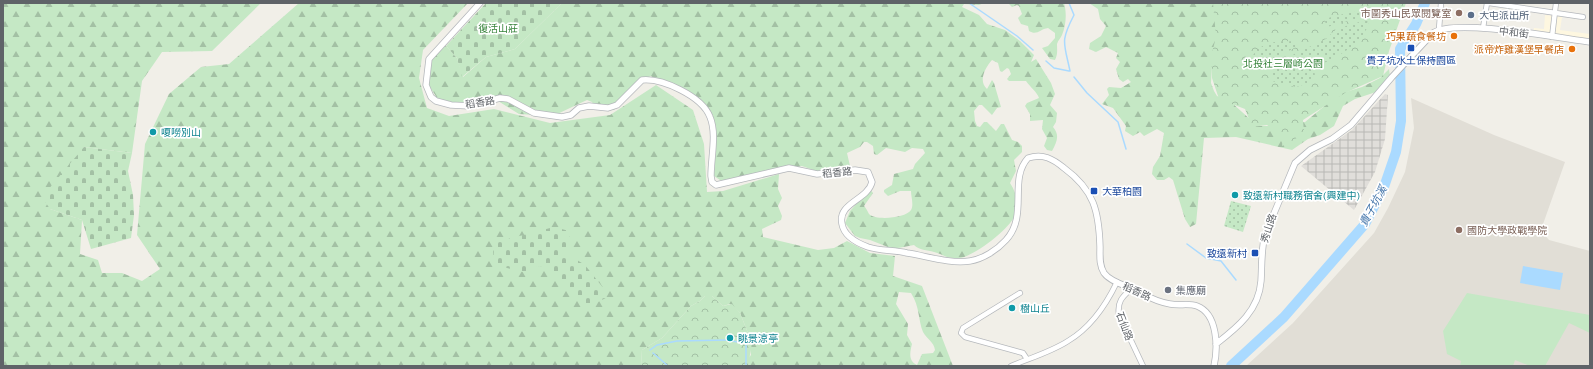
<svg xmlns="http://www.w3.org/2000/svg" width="1593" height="369" viewBox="0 0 1593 369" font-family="'Work Sans','Noto Sans TC',sans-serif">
  <defs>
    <pattern id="industrial-grid" width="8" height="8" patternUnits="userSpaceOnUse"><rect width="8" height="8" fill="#e0deda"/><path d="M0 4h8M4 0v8" fill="none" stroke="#b9b8b5"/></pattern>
    <pattern id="forest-firs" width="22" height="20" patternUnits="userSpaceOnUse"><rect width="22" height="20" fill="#c5e8c5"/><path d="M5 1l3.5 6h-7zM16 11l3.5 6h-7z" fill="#a3c0a4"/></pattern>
    <pattern id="cemetery-stones" width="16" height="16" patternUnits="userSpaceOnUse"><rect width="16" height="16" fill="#c5e8c5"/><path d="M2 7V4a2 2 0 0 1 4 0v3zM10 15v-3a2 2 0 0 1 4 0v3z" fill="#a3c0a4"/></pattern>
    <pattern id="park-crowns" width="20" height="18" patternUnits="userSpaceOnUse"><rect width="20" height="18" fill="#c5e8c5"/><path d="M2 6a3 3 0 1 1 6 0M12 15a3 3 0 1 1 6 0" fill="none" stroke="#a3c0a4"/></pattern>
    <pattern id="garden-dots" width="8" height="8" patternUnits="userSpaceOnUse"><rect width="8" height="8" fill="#c5e8c5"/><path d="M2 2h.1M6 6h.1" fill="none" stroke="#a3c0a4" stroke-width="1.8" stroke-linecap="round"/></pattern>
  </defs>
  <rect width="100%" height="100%" fill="#f1efe8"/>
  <!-- commercial -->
  <path fill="#fef7e0" d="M1545 15 1562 17 1560 30 1590 34V41L1533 34 1534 28 1544 29Z"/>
  <!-- industrial -->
  <path fill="url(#industrial-grid)" d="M1385 94 1388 95 1385 139 1375 172 1354 210 1301 166 1352 130Z"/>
  <!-- education -->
  <path fill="#e1ded6" d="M1411 98 1494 135 1565 162 1542 227 1543 233 1549 240 1590 251V366H1246L1293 323 1374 233 1388 208 1405 172 1414 128Z"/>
  <!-- grass -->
  <path fill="#c5e8c5" d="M1467 293 1590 315V333L1569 323 1545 366H1530L1515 360 1513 366H1460L1461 361 1447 354 1443 331Z"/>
  <!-- forest -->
  <path fill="url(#forest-firs)" fill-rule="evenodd" d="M3 3H261L212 51 162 52 142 81 132 153 84 147 50 209 82 220 80 254 98 260 102 273H122L142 281 160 269 137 235 145 144 169 94 201 67 229 64 299 3H468L423 50 419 78 427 108 449 116 494 109 550 123 610 115 656 85 693 110 704 144 707 192 723 191 779 174 778 189 782 198 778 206 782 216 781 220 762 229 763 237 818 250 834 248 847 241 870 253 895 256 893 276 922 286 953 366H750L748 359 751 355 748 333 740 313 730 304 723 306 712 296H705L700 301 691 306 662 338 642 350 641 366H3ZM899 292 911 293C920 307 918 320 923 332 927 339 934 342 935 350L933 353 922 354 917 365C908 361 910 352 912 344L907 335 908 324 896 304Z
    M562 3H984L979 5 964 4 962 7 979 15 987 24 1005 30 1020 41 1034 55 1031 62 1036 59 1051 83 1055 94 1050 105 1057 113 1056 122 1053 127C1060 135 1057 142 1052 151L1047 150 1044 146 1047 138 1042 129 1043 120 1030 121V114L1025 106 1027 103 1039 98C1037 92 1030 87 1026 81H1009L1007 79 1011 74 1009 69 1007 68 1002 72 1000 71 998 63 992 60C985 68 978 81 987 89L992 80 994 83 1001 107 997 108 992 115 982 105H979L974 111 975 121 977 126 980 127 984 122H987L996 131 1001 124H1004L1012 140 1018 142 1022 146V152L1014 160 1016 171 1010 183C1017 193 1018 204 1015 215 1010 229 974 256 960 258 946 259 945 255 934 252 927 250 919 250 914 245L893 249 870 240 860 238 855 236 845 223 850 211 870 189 873 193 864 206C866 208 868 212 869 214 876 221 906 218 911 210 914 205 911 197 911 191H900L888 196 884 192V190L892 185 894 174 913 169 915 164 925 153 923 149 912 148 905 152 886 148 877 155 874 154 873 146 867 142H864L860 147 847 153 850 166 841 169 816 171 802 166 723 182 714 176 715 152 707 107 686 89 670 84 663 80 655 79 651 76 646 78 614 110 596 109 592 102 587 100 553 116 519 114 498 101 490 99 469 103 449 104 439 101 428 84 431 60 433 52 446 46 457 58 463 77 486 57 515 49Z
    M1008 3H1064C1067 13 1066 26 1062 35 1061 38 1058 40 1057 44 1057 50 1058 54 1055 60L1050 59 1042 48 1048 46 1055 38V33L1048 28C1040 29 1037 36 1029 31L1028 26 1021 24 1018 18 1022 14 1019 6 1017 5 1012 7Z
    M1089 3H1299L1212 67 1211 83 1214 91 1217 96 1231 102 1252 121 1260 126H1269L1305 122 1339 94 1362 87 1380 78 1389 69 1390 76 1376 92 1355 99 1343 106 1334 126 1320 135 1308 139 1292 150 1236 137 1204 138 1196 224 1190 227 1185 219 1173 180 1169 177 1164 180H1157L1152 174 1153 167 1160 156 1164 133 1157 129 1144 136 1140 132 1133 136 1125 131 1126 126 1113 108 1102 104 1109 95 1107 89 1109 87 1121 88 1131 82 1128 79 1123 82 1119 79 1116 69 1120 62 1116 58 1118 53 1106 47 1096 52 1089 49 1090 43 1101 36 1106 26 1100 19 1098 9Z"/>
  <!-- cemetery -->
  <path fill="url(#cemetery-stones)" d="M486 3H562L515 49 486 57 462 77 457 58 446 46Z
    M84 147 132 153 128 171 133 195 134 215 131 238 91 249 82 220 50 209 42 197Z
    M554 227 569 231V255L585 265 604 289 606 298 589 306 549 267 539 266 523 272 507 268 494 262 493 249 497 242Z"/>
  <!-- park -->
  <path fill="url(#park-crowns)" d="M1213 3H1406L1389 51 1383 76 1345 93 1303 120 1304 132 1294 140 1282 146 1283 137 1267 125 1252 127 1245 109 1219 99 1212 78V53L1216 37Z
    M707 294 712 296 723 306 732 304 740 313 748 333H753C753 345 748 356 750 366H641L642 350 662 338 691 306 700 301Z"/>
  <!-- garden -->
  <path fill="url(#garden-dots)" d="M1363 9 1365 16 1327 27 1324 19Z
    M1366 20 1369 24C1360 46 1335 59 1314 67L1315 77 1308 80 1309 83 1296 87 1272 81 1271 72 1286 58 1326 39 1336 29Z
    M1294 41 1296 47C1282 54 1271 63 1257 71L1251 58C1263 40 1274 42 1294 41Z
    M1231 201 1251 206 1243 232 1224 226Z"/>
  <!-- water -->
  <path fill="#aadaff" d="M1523 266 1563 273 1560 290 1520 283Z"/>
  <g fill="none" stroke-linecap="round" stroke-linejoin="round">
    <!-- stream -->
    <path stroke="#aadaff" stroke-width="1.5" d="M969 3 1017 36 1033 50
      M1069 3 1074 15C1060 42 1064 42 1070 71
      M1046 61 1054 68 1069 71
      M1074 77 1087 93 1118 122 1126 149
      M1187 244 1206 258 1221 261 1236 280
      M731 341 746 343V366
      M650 350 657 345 677 341 728 340
      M653 353 668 366"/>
    <!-- river -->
    <path stroke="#aadaff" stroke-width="10" d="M1231 366 1284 317 1365 224 1384 187 1396 152 1401 121 1400 49 1416 24 1425 3"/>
    <defs>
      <path id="minor" d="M1489 3 1583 17
        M1483 28 1487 3
        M1439 29 1441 3
        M1552 37 1556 3
        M1131 289C1122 297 1117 302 1119 315L1143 366
        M1020 293 963 328 961 333 965 337 1023 353 1027 359
        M1011 366C1030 358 1051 352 1068 341 1090 328 1106 305 1117 282"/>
      <path id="tertiary" d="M480 3 429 59 426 85 431 97 436 101 451 105 470 106 500 98 508 99 534 113 562 117 571 115 579 108 589 106 608 108 617 105 642 80C662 78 702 96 710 117 717 134 711 157 711 176L712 182 716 185 789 168 817 174 855 170 868 172 872 182C868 200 837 203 842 224 844 236 857 243 868 247 880 251 894 250 907 253 927 256 949 264 970 261 983 259 997 250 1006 240 1029 215 1008 180 1028 158 1043 153 1053 159 1064 168 1094 190 1099 211 1100 247 1100 256 1099 265 1104 273 1109 280 1120 284 1128 287 1141 293 1155 302 1170 304 1179 306 1189 303 1197 306 1218 314 1218 348 1214 366
        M1216 344C1238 327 1259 310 1261 281 1262 265 1261 250 1265 235L1295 163 1310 150 1332 139 1351 125 1392 77 1433 33C1455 18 1559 38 1590 42"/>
    </defs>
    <!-- minor casing -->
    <use href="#minor" stroke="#b5b8bc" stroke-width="6"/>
    <!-- tertiary casing -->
    <use href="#tertiary" stroke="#b5b8bc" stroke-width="7"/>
    <!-- minor -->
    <use href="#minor" stroke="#fff" stroke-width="4.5"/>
    <!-- tertiary -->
    <use href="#tertiary" stroke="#fff" stroke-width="5.5"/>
  </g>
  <!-- markers -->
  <g fill="#8d6e63" stroke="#fff" stroke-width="1.5">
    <circle cx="1459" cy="13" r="4"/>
    <circle cx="1459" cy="230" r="4"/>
  </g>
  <circle fill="#5c6f8a" stroke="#fff" stroke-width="1.5" cx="1471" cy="15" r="4"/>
  <g fill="#e8710a" stroke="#fff" stroke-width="1.5">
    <circle cx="1454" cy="36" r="4"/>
    <circle cx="1572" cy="49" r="4"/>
  </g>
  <g fill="#1a4fb4" stroke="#fff" stroke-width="1.5">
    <rect x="1407" y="44" width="8" height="8" rx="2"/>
    <rect x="1090" y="187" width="8" height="8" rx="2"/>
    <rect x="1251" y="249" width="8" height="8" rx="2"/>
  </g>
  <g fill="#0f9aa8" stroke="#fff" stroke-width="1.5">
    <circle cx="153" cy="132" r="4"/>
    <circle cx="1235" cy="195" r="4"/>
    <circle cx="1012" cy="308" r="4"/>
    <circle cx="730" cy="338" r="4"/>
  </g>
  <circle fill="#6b7280" stroke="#fff" stroke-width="1.5" cx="1168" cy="290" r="4"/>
  <g text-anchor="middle" stroke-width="3.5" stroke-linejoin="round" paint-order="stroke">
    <!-- education labels -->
    <g font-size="10" fill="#785e54" stroke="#fff" text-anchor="end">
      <text x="1451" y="17">市圖秀山民眾閱覽室</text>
      <text x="1467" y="234" text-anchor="start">國防大學政戰學院</text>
    </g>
    <!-- service labels -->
    <g font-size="10" fill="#4e5e75" stroke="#fff" text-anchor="start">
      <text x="1479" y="19">大屯派出所</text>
    </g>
    <!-- park labels -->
    <g font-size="10" fill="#348238" stroke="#fff">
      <text x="498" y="32">復活山莊</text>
      <text x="1283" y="67">北投社三層崎公園</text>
    </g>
    <!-- street labels -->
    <g font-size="10" fill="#5f6368" stroke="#fff">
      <text transform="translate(1514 32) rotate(7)" y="4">中和街</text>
      <text transform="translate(480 102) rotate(-9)" y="4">稻香路</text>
      <text transform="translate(837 172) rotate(-6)" y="4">稻香路</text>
      <text transform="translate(1268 228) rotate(-72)" y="4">秀山路</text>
      <text transform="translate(1137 291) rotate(24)" y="4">稻香路</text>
      <text transform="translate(1125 326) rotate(69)" y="4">石仙路</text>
    </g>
    <!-- food labels -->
    <g font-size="10" fill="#c56008" stroke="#fff" text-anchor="end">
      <text x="1446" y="40">巧果蔬食餐坊</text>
      <text x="1564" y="53">派帝炸雞漢堡早餐店</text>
    </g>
    <!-- transit labels -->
    <g font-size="10" fill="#164399" stroke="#fff">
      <text x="1411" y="64">貴子坑水土保持園區</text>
      <text x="1102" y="195" text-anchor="start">大華柏園</text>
      <text x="1247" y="257" text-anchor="end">致遠新村</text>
    </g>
    <!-- culture labels -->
    <g font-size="10" fill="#0d838f" stroke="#fff" text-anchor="start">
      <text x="161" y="136">嗄嘮別山</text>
      <text x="1243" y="199">致遠新村職務宿舍(興建中)</text>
      <text x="1020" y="312">樹山丘</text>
      <text x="738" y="342">眺景涼亭</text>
    </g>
    <!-- worship labels -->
    <g font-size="10" fill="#5b616d" stroke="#fff" text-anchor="start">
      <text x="1176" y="294">集應廟</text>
    </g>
    <!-- water labels -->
    <g font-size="11" font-style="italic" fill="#4174aa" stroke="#fff">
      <text transform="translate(1373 206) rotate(-61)" y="4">貴子坑溪</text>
    </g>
  </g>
  <!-- border -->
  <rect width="1593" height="369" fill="none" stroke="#5f6368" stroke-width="8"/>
</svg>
